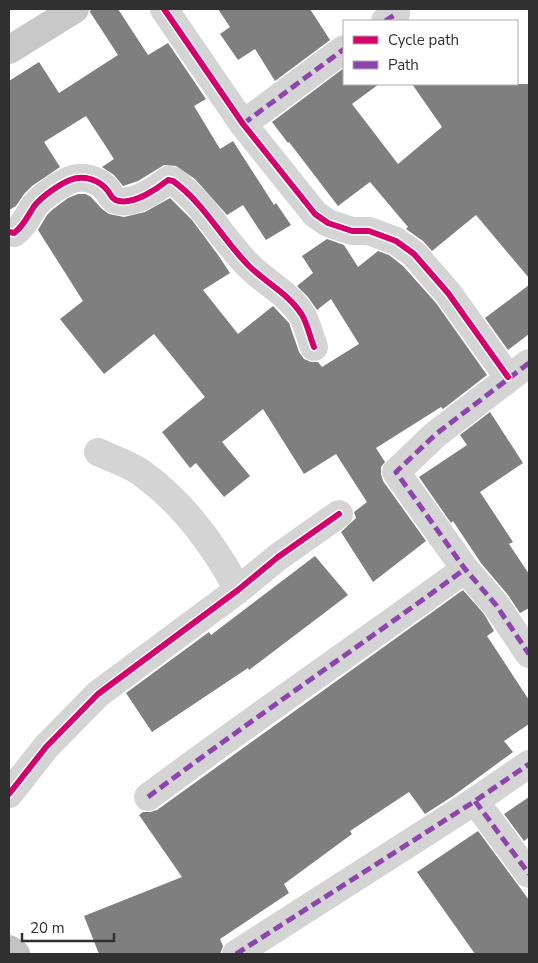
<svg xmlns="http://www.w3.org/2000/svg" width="538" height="963" viewBox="0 0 538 963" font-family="'Nunito Sans',sans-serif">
  <rect width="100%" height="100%" fill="#fff"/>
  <!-- building -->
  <path fill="#7f7f7f" d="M91 9H118L148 55 168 43 206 99 194 106 220 149 233 141 274 205 276 203 291 225 266 240 243 205 227 215 195 179 176 166 164 165 138 181 123 186 114 175 102 167 114 159 86 116 44 142 60 167 32 186 24 194 16 206 9 210V81L39 62 59 93 118 55 90 12Z
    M218 9H310L330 40 275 81 255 49 238 60 220 34 230 27Z
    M344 68V84H379L352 104 398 164 442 127 412 84H529V278L476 215 432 251 423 241 406 229 408 227 370 182 338 206 289 142 288 143 272 122Z
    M78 194H86L91 197 102 209 109 214 124 217 145 212 170 198 192 220 218 255 230 273 203 290 238 334 273 306 289 323 299 352 304 359 311 362H318L322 367 359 344 331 299 317 310 308 297 297 286 313 273 302 256 327 239 344 245 358 267 378 251 389 255 403 266 436 303 487 375 443 409 441 407 376 448 385 462 381 467V474L383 481 426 541 373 582 341 532 356 518 354 512 367 502 336 454 304 474 263 409 222 442 250 476 224 497 196 463 190 468 162 432 205 397 154 334 104 374 60 319 83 301 38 230 47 215 52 210 68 198Z
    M529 285V334L508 350 485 318Z
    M490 412 523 463 480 492 513 542 509 544 529 574V608L520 613 508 595 481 563 453 521 451 523 419 477 467 445 460 435Z
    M315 556 348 595 249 670 248 668 152 732 126 693 209 632 211 635Z
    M463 590 484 614 494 631 487 636 529 700V724L504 741 513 752 453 796 425 814 409 792 350 831 352 834 284 884 289 893 220 939 223 946 220 954H99L84 916 182 877 139 815 143 812H150L157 810Z
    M529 797V837L524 841 504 814Z
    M478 831 529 900V954H475L417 872Z"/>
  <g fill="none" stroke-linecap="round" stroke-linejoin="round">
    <!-- minor -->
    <path stroke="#d4d4d4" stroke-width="28" d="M164 9 243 124 315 214 328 223 352 231H369L396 241 414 254 448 293 508 377
      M385 21 396 14
      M243 124 344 49
      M9 232 14 233C24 226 28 215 35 205 43 196 58 185 70 180 83 175 99 179 108 191 111 196 113 200 119 201 135 204 157 189 168 180L173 181C204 203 222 239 249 266 266 283 289 294 302 315 307 323 310 337 314 347
      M529 363 436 434 396 472 465 569 496 605 529 654
      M98 452C113 459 131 465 143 474 183 503 215 547 238 590
      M9 794 46 747 98 694 238 590 278 557 339 514
      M148 797C252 719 360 646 465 569
      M475 801 529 874
      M236 954 475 801 529 764"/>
    <!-- major -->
    <path stroke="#c8c8c8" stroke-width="28" d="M9 50 75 9"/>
    <!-- highway -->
    <path stroke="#c2c2c2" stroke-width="28" d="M9 949 16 954"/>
    <!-- quiet -->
    <path stroke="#8e44ad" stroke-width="5" stroke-dasharray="10 5" stroke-linecap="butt" d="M385 21 396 14
      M243 124 344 49
      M529 363 436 434 396 472 465 569 496 605 529 654
      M148 797C252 719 360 646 465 569
      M475 801 529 874
      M236 954 475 801 529 764"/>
    <defs>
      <path id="cycleway" d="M164 9 243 124 315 214 328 223 352 231H369L396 241 414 254 448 293 508 377
        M9 232 14 233C24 226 28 215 35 205 43 196 58 185 70 180 83 175 99 179 108 191 111 196 113 200 119 201 135 204 157 189 168 180L173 181C204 203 222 239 249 266 266 283 289 294 302 315 307 323 310 337 314 347
        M9 794 46 747 98 694 238 590 278 557 339 514"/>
    </defs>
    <!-- cycleway casing -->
    <use href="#cycleway" stroke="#fff" stroke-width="9"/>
    <!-- cycleway -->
    <use href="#cycleway" stroke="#d6006c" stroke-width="6"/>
  </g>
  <!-- border -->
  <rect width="538" height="963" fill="none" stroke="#303030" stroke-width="20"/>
  <!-- legend -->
  <rect x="343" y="20" width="175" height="65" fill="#ffffff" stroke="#acacac"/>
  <rect x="353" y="36" width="25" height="8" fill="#d6006c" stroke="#acacac"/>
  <text x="388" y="45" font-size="15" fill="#303030">Cycle path</text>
  <rect x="353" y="61" width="25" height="8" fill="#8e44ad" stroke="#acacac"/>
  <text x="388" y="70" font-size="15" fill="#303030">Path</text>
  <!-- scale -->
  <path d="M22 933v8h92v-8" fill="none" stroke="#303030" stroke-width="2.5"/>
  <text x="30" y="933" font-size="15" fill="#303030" stroke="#ffffff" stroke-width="4" paint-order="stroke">20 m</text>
</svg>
